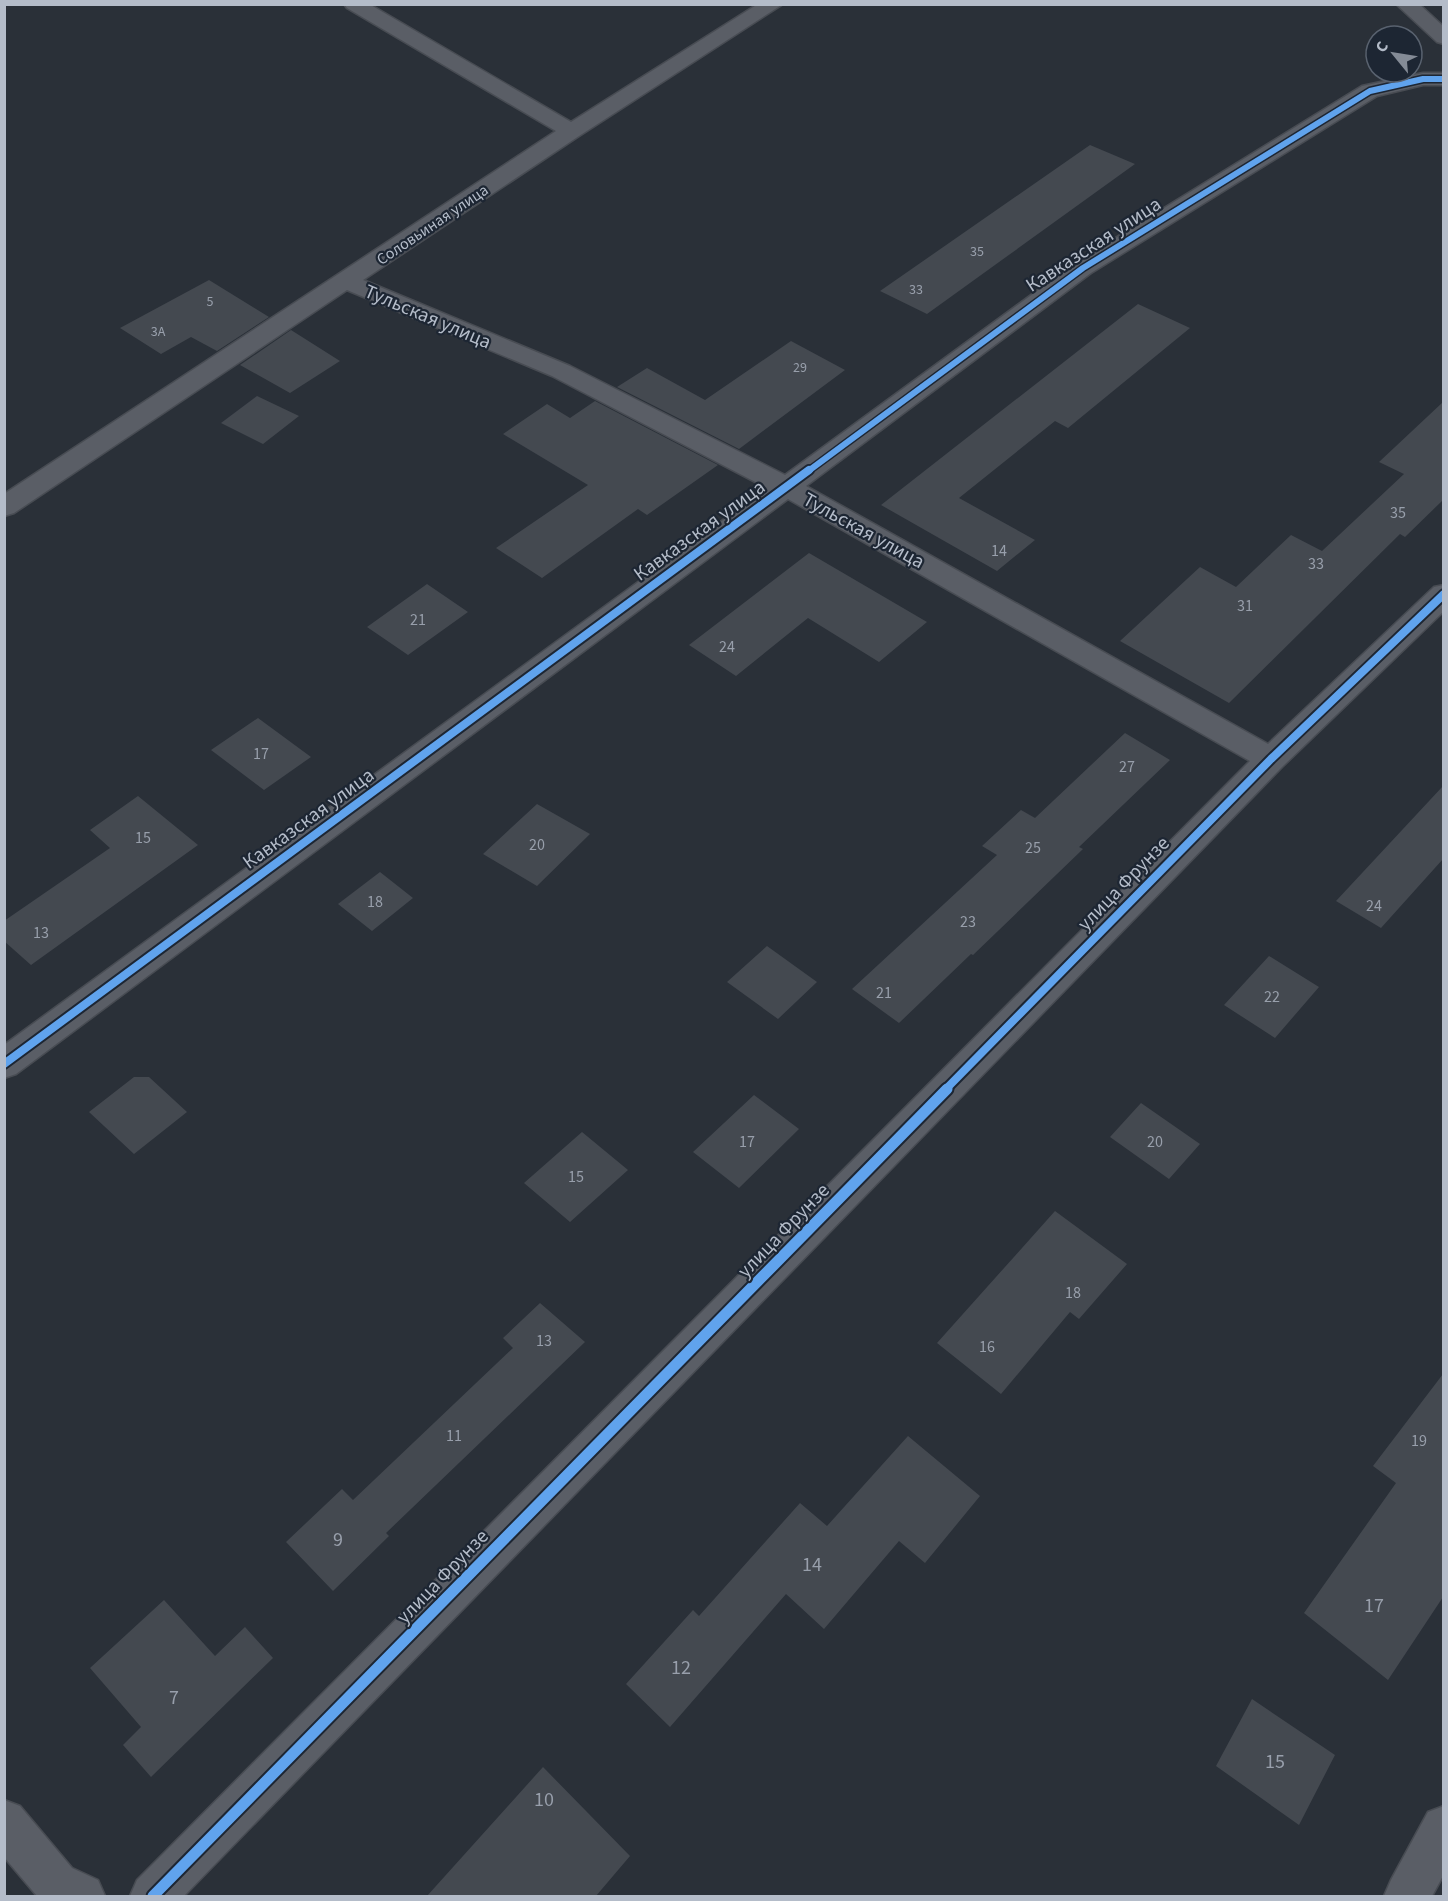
<svg xmlns="http://www.w3.org/2000/svg" width="1448" height="1901" viewBox="0 0 1448 1901" font-family="'Source Sans 3',sans-serif">
  <rect width="100%" height="100%" fill="#2a3038"/>
  <!-- building -->
  <path fill="#444950" d="M1090 145 1135 164 927 314 880 291Z
    M209 280 269 317 217 351 191 337 161 354 120 328Z
    M1138 304 1190 328 1068 428 1055 421 959 498 1035 540 997 571 881 505Z
    M291 330 340 361 290 393 240 365Z
    M791 341 845 370 739 449 617 387 647 368 705 400Z
    M257 396 299 416 263 444 221 423Z
    M595 401 718 465 647 515 638 509 542 578 496 548 588 485 503 434 547 404 570 418Z
    M1443 402V500L1405 537 1400 534 1229 703 1120 641 1200 567 1236 587 1291 535 1322 551 1404 474 1379 462Z
    M809 553 927 622 879 662 808 618 736 676 689 645Z
    M427 584 468 612 408 655 367 627Z
    M258 718 311 757 264 790 211 750Z
    M1125 733 1170 760 1079 847 1083 849 973 955 971 954 899 1023 852 989 997 855 982 846 1021 810 1035 818Z
    M1443 786V859L1381 928 1336 901Z
    M138 796 198 845 31 965 4 941V921L110 848 90 830Z
    M537 804 590 834 537 886 483 854Z
    M380 872 413 898 372 931 338 904Z
    M767 946 817 982 778 1019 727 982Z
    M1269 956 1319 987 1275 1038 1224 1005Z
    M134 1077H149L187 1112 134 1154 89 1112Z
    M754 1095 799 1129 739 1188 693 1152Z
    M1141 1103 1200 1144 1169 1179 1110 1137Z
    M582 1132 628 1170 570 1222 524 1183Z
    M1055 1211 1127 1264 1079 1319 1070 1312 1001 1394 937 1343Z
    M540 1303 585 1342 386 1533 389 1536 333 1591 286 1542 342 1489 353 1500 513 1348 503 1338Z
    M1443 1374V1597L1388 1680 1304 1613 1396 1483 1373 1466Z
    M908 1436 980 1496 925 1563 899 1541 824 1629 786 1594 670 1727 626 1684 693 1610 699 1616 800 1503 827 1526Z
    M164 1600 215 1656 245 1627 273 1658 151 1777 123 1745 141 1727 90 1668Z
    M1252 1699 1335 1755 1299 1825 1216 1766Z
    M543 1767 630 1856 596 1896H427Z"/>
  <g fill="none" stroke-linecap="round" stroke-linejoin="round">
    <defs>
      <path id="street" d="M344 4H369L571 122 758 4H783L579 136 363 280 570 366 785 475 1075 263 1362 86 1423 73H1444V85H1423L1377 96 1091 273 806 486 1268 744 1434 587 1444 585V611L1282 767 184 1896H130L137 1880 1250 761 788 499 16 1074 4 1078V1045L767 488 552 376 347 290 14 513 4 516V494L556 131 347 8Z
        M1396 4H1419L1444 27V44L1437 42Z
        M4 1800 20 1806 72 1868 98 1880 105 1896H37L4 1857Z
        M1444 1806V1874L1432 1896H1384L1391 1880 1428 1812Z"/>
    </defs>
    <!-- street casing -->
    <use href="#street" stroke="#484c53" stroke-width="3"/>
    <!-- street -->
    <use href="#street" fill="#5a5e66" fill-rule="evenodd"/>
    <defs>
      <path id="cycleway-far2" d="M807 472 1083 268 1370 91 1423 79H1444"/>
      <path id="cycleway-far1" d="M4 1064 809 470
        M945 1090 1271 759 1444 594"/>
      <path id="cycleway" d="M153 1896 947 1089"/>
    </defs>
    <!-- cycleway-far2 casing -->
    <use href="#cycleway-far2" stroke="#1d2633" stroke-width="9"/>
    <!-- cycleway-far1 casing -->
    <use href="#cycleway-far1" stroke="#1d2633" stroke-width="12"/>
    <!-- cycleway casing -->
    <use href="#cycleway" stroke="#1d2633" stroke-width="15"/>
    <!-- cycleway-far2 -->
    <use href="#cycleway-far2" stroke="#60a3ed" stroke-width="6"/>
    <!-- cycleway-far1 -->
    <use href="#cycleway-far1" stroke="#60a3ed" stroke-width="8"/>
    <!-- cycleway -->
    <use href="#cycleway" stroke="#60a3ed" stroke-width="11"/>
  </g>
  <g text-anchor="middle" stroke-width="4.5" stroke-linejoin="round" paint-order="stroke">
    <!-- far-number labels -->
    <g font-size="14" fill="#989fab">
      <text x="977" y="256">35</text>
      <text x="916" y="294">33</text>
      <text x="210" y="306">5</text>
      <text x="158" y="336">3А</text>
      <text x="800" y="372">29</text>
    </g>
    <!-- far-street labels -->
    <g font-size="16" fill="#b4bcc9" stroke="#1d2633">
      <text transform="translate(432 224) rotate(-34)" y="6">Соловьиная улица</text>
    </g>
    <!-- number labels -->
    <g font-size="16" fill="#989fab">
      <text x="1398" y="518">35</text>
      <text x="999" y="556">14</text>
      <text x="1316" y="569">33</text>
      <text x="1245" y="611">31</text>
      <text x="418" y="625">21</text>
      <text x="727" y="652">24</text>
      <text x="261" y="759">17</text>
      <text x="1127" y="772">27</text>
      <text x="143" y="843">15</text>
      <text x="537" y="850">20</text>
      <text x="1033" y="853">25</text>
      <text x="375" y="907">18</text>
      <text x="1374" y="911">24</text>
      <text x="968" y="927">23</text>
      <text x="41" y="938">13</text>
      <text x="884" y="998">21</text>
      <text x="1272" y="1002">22</text>
      <text x="747" y="1147">17</text>
      <text x="1155" y="1147">20</text>
      <text x="576" y="1182">15</text>
      <text x="1073" y="1298">18</text>
      <text x="544" y="1346">13</text>
      <text x="987" y="1352">16</text>
      <text x="454" y="1441">11</text>
      <text x="1419" y="1446">19</text>
    </g>
    <!-- street labels -->
    <g font-size="20" fill="#b4bcc9" stroke="#1d2633">
      <text transform="translate(1093 244) rotate(-33)" y="7">Кавказская улица</text>
      <text transform="translate(428 316) rotate(23)" y="7">Тульская улица</text>
      <text transform="translate(699 530) rotate(-36)" y="7">Кавказская улица</text>
      <text transform="translate(864 530) rotate(29)" y="7">Тульская улица</text>
      <text transform="translate(308 818) rotate(-36)" y="7">Кавказская улица</text>
      <text transform="translate(1123 883) rotate(-46)" y="7">улица Фрунзе</text>
      <text transform="translate(783 1230) rotate(-46)" y="7">улица Фрунзе</text>
      <text transform="translate(442 1576) rotate(-46)" y="7">улица Фрунзе</text>
    </g>
    <!-- near-number labels -->
    <g font-size="20" fill="#989fab">
      <text x="338" y="1546">9</text>
      <text x="812" y="1571">14</text>
      <text x="1374" y="1612">17</text>
      <text x="681" y="1674">12</text>
      <text x="174" y="1704">7</text>
      <text x="1275" y="1768">15</text>
      <text x="544" y="1806">10</text>
    </g>
  </g>
  <!-- border -->
  <rect width="1448" height="1901" fill="none" stroke="#b4bcc9" stroke-width="12"/>
  <!-- north arrow -->
  <g transform="translate(1394 54) rotate(300)"><circle r="28" fill="#1d2633" stroke="#59626f" stroke-width="1.5"/>
  <path d="M0-4.5L10 22L0 15L-10 22Z" fill="#848b96"/>
  <text y="-9" font-size="16" font-weight="bold" text-anchor="middle" fill="#b4bcc9">С</text>
  </g>
</svg>
